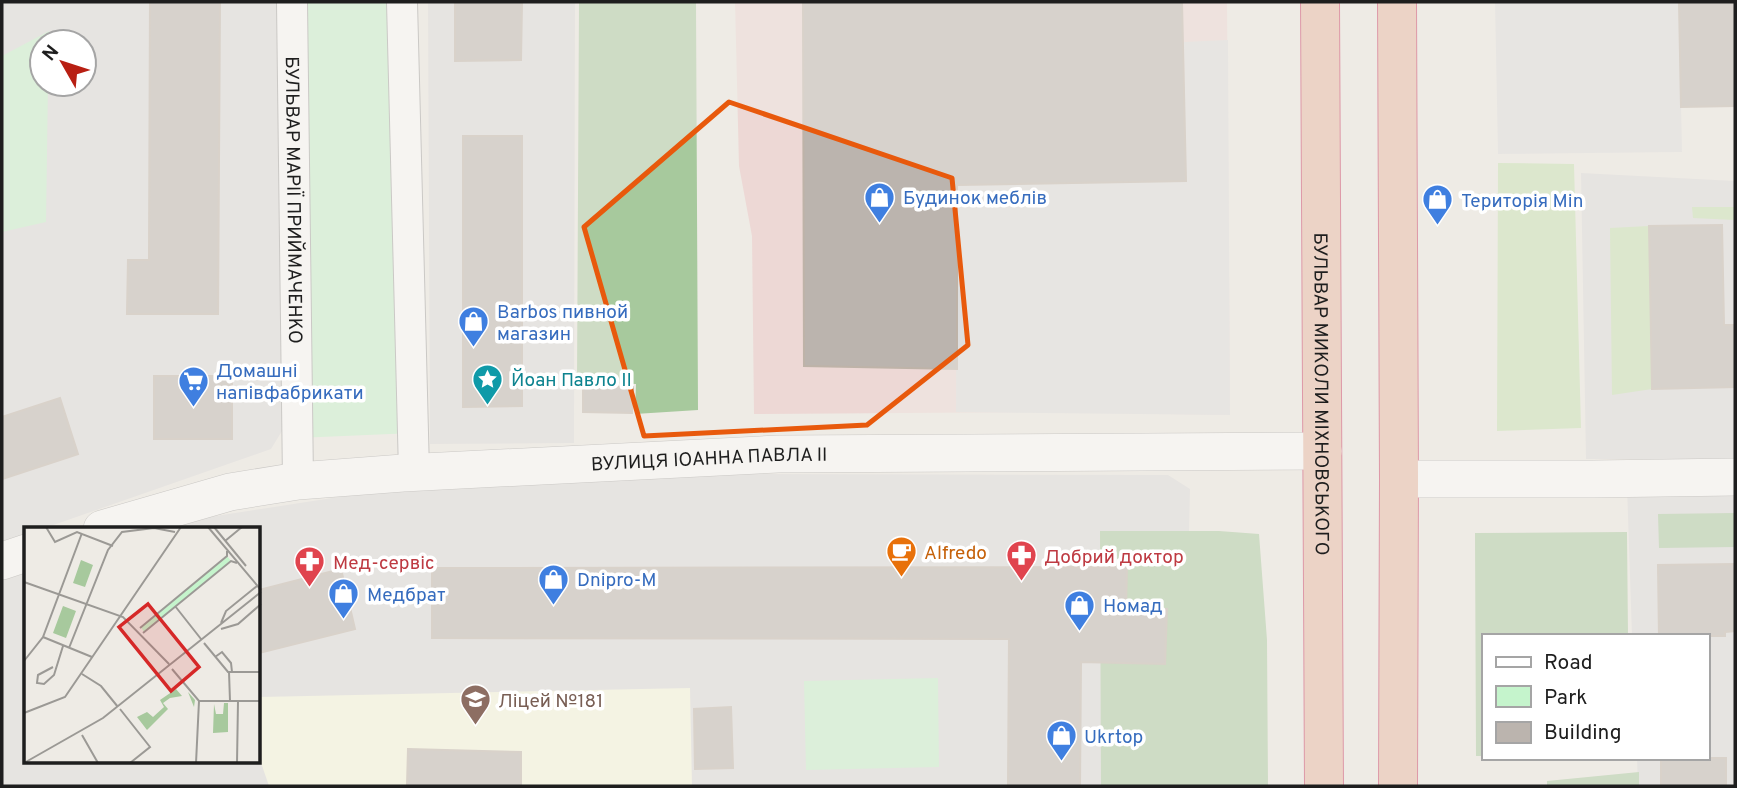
<svg xmlns="http://www.w3.org/2000/svg" width="1737" height="788" viewBox="0 0 1737 788" font-family="Overpass,sans-serif">
  <rect width="100%" height="100%" fill="#eeebe5"/>
  <!-- residential -->
  <path fill="#dcdbdb" fill-rule="evenodd" d="M2 2H278L282 431 271 449 42 529H26V534L2 543ZM42 42H84V84H42Z
    M428 2H575L574 443 430 444Z
    M1581 173 1735 181V459H1586Z
    M730 474 1168 475 1190 489 1183 786H2V579L26 572V762H259V529H162L190 520 371 492Z
    M1627 486 1735 490V786H1638L1637 758H1707V636H1632Z"/>
  <!-- commercial -->
  <path fill="#edd8d5" d="M735 2H1227L1230 415 1044 412 754 414 752 236 739 166Z"/>
  <!-- education -->
  <path fill="#fafce0" d="M690 688 692 786H269L259 757V697Z"/>
  <!-- grass -->
  <path fill="#c5e3af" d="M1498 163 1574 164 1581 428 1497 431Z
    M1692 207H1735V220L1693 218Z
    M1649 226 1652 389 1612 395 1610 228Z"/>
  <!-- forest -->
  <path fill="#a7c99d" d="M579 2H696L698 410 635 414 636 384 577 382Z
    M1735 513V547L1659 548 1658 514Z
    M1100 531H1219L1259 534 1267 640 1268 786H1101Z
    M1627 532 1628 636H1483V756H1476L1475 533Z
    M1639 772V786H1547V781Z"/>
  <!-- park -->
  <path fill="#c5f4cc" d="M292 2H402L414 433 297 438Z
    M49 31V42H42V84H48L46 222 2 232V56Z
    M938 678 939 767 806 770 804 681Z"/>
  <!-- parking -->
  <path fill="#dedede" d="M1495 2H1679L1682 152 1498 154Z
    M1228 40 1230 415 956 412 957 185 1186 181 1184 42Z"/>
  <!-- building -->
  <path fill="#bbb4ae" stroke="#beb3a8" stroke-width="2" d="M150 2H220L218 314H127L128 260H149Z
    M455 2H522L521 60 455 61Z
    M803 2H1182L1186 181 957 185V369L804 366Z
    M1679 2H1735V106L1681 107Z
    M463 136H522V406L463 407Z
    M1722 225 1724 325H1735V387L1652 389 1649 226Z
    M154 376H232V439H154Z
    M583 386 633 387 632 413 583 412Z
    M60 398 78 454 2 479V417Z
    M1735 564V631L1725 632V636H1659L1658 565Z
    M1127 567 1126 608 1167 609 1165 664 1081 662 1080 786H1008L1009 639 432 638V568Z
    M341 569 355 629 259 653V590Z
    M731 707 733 768 695 769 694 709Z
    M408 749 521 752V786H407Z
    M1661 758H1726V786H1661Z"/>
  <g fill="none" stroke-linecap="round" stroke-linejoin="round">
    <defs>
      <g id="minor">
        <path id="s1" d="M292 2 298 481"/>
        <path d="M402 2 414 472"/>
      </g>
      <g id="tertiary">
        <path d="M1399 479H1593L1735 477"/>
        <path id="s2" d="M102 529 230 492 298 481 403 473 778 454 1323 451"/>
        <path d="M2 561 26 553"/>
      </g>
      <g id="trunk">
        <path id="s3" d="M1320 2 1324 786"/>
        <path d="M1397 2 1399 479 1398 786"/>
      </g>
    </defs>
    <!-- minor casing -->
    <use href="#minor" stroke="#9f9f9f" stroke-width="32"/>
    <!-- tertiary casing -->
    <use href="#tertiary" stroke="#9f9f9f" stroke-width="38"/>
    <!-- trunk casing -->
    <use href="#trunk" stroke="#c9355d" stroke-width="40"/>
    <!-- minor -->
    <use href="#minor" stroke="#fff" stroke-width="30"/>
    <!-- tertiary -->
    <use href="#tertiary" stroke="#fff" stroke-width="37"/>
    <!-- trunk -->
    <use href="#trunk" stroke="#e8b5a0" stroke-width="38"/>
  </g>
  <!-- marked area -->
  <path d="M0 0H1737V788H0ZM729 102 952 178 968 345 867 425 644 436 584 227Z" fill="#eeebe5" fill-opacity=".55" fill-rule="evenodd"/>
  <path fill="none" stroke="#e8590c" stroke-width="5" stroke-linejoin="round" d="M729 102 952 178 968 345 867 425 644 436 584 227Z"/>
  <!-- icons -->
  <defs>
    <symbol id="shop-pin" viewBox="-11 -11 22 30"><path d="M0 17L-7.5 6A9.5 9.5 0 1 1 7.5 6Z" fill="#3f7fe0" stroke="#fff"/><path d="M-5-2.5h2.3a2.7 3.5 0 0 1 5.4 0H5L5.5 6h-11ZM-1.5-2.5h3a1.5 2.3 0 0 0-3 0Z" fill="#fff"/></symbol>
    <symbol id="sight-pin" viewBox="-11 -11 22 30"><path d="M0 17L-7.5 6A9.5 9.5 0 1 1 7.5 6Z" fill="#0f9aa8" stroke="#fff"/><path d="M0-6L1.8-2.2L6-1.7L2.9 1.2L3.7 5.4L0 3.3L-3.7 5.4L-2.9 1.2L-6-1.7L-1.8-2.2Z" fill="#fff"/></symbol>
    <symbol id="supermarket-pin" viewBox="-11 -11 22 30"><path d="M0 17L-7.5 6A9.5 9.5 0 1 1 7.5 6Z" fill="#3f7fe0" stroke="#fff"/><path d="M-6-5.5h2.5l.6 2H6L4.5 2H-2.5L-4.4-4H-6ZM-1.5 3.2a1.3 1.3 0 1 0 .1 0ZM3 3.2a1.3 1.3 0 1 0 .1 0Z" fill="#fff"/></symbol>
    <symbol id="cafe-pin" viewBox="-11 -11 22 30"><path d="M0 17L-7.5 6A9.5 9.5 0 1 1 7.5 6Z" fill="#e8710a" stroke="#fff"/><path d="M-5.5-4.5H6V0H3Q3 3.5 0 3.5H-2.5Q-5.5 3.5-5.5 0ZM3-3.2v2h1.7v-2ZM-6 4.5H4V6H-6Z" fill="#fff"/></symbol>
    <symbol id="pharmacy-pin" viewBox="-11 -11 22 30"><path d="M0 17L-7.5 6A9.5 9.5 0 1 1 7.5 6Z" fill="#e0444e" stroke="#fff"/><path d="M-2-6h4v4h4v4h-4v4h-4v-4h-4v-4h4Z" fill="#fff"/></symbol>
    <symbol id="school-pin" viewBox="-11 -11 22 30"><path d="M0 17L-7.5 6A9.5 9.5 0 1 1 7.5 6Z" fill="#8d6e63" stroke="#fff"/><path d="M0-5L7-2L0 1L-7-2ZM-4 1L0 2.5L4 1V4Q0 6-4 4Z" fill="#fff"/></symbol>
  </defs>
  <g fill-rule="evenodd">
    <use href="#shop-pin" x="862" y="180" width="35" height="47"/>
    <use href="#shop-pin" x="1420" y="182" width="35" height="47"/>
    <use href="#shop-pin" x="456" y="304" width="35" height="47"/>
    <use href="#sight-pin" x="470" y="362" width="35" height="47"/>
    <use href="#supermarket-pin" x="176" y="364" width="35" height="47"/>
    <use href="#cafe-pin" x="884" y="534" width="35" height="47"/>
    <use href="#pharmacy-pin" x="1004" y="538" width="35" height="47"/>
    <use href="#pharmacy-pin" x="292" y="544" width="35" height="47"/>
    <use href="#shop-pin" x="536" y="562" width="35" height="47"/>
    <use href="#shop-pin" x="326" y="576" width="35" height="47"/>
    <use href="#shop-pin" x="1062" y="588" width="35" height="47"/>
    <use href="#school-pin" x="458" y="682" width="35" height="47"/>
    <use href="#shop-pin" x="1044" y="718" width="35" height="47"/>
  </g>
  <g text-anchor="middle" stroke-width="7" stroke-linejoin="round" paint-order="stroke">
    <!-- shop labels -->
    <g font-size="19" fill="#366cbe" stroke="#fff" text-anchor="start">
      <text x="903" y="204">Будинок меблів</text>
      <text x="1461" y="207">Територія Min</text>
      <text x="497" y="318">Barbos пивной<tspan x="497" dy="22">магазин</tspan></text>
      <text x="216" y="377">Домашні<tspan x="216" dy="22">напівфабрикати</tspan></text>
      <text x="577" y="586">Dnipro-M</text>
      <text x="367" y="601">Медбрат</text>
      <text x="1103" y="612">Номад</text>
      <text x="1084" y="743">Ukrtop</text>
    </g>
    <!-- street labels -->
    <g font-size="19" fill="#1e1e1e" stroke="#fff">
      <text dy="7" stroke="none"><textPath href="#s1" startOffset="198">БУЛЬВАР МАРІЇ ПРИЙМАЧЕНКО</textPath></text>
      <text dy="7" stroke="none"><textPath href="#s3" startOffset="392">БУЛЬВАР МИКОЛИ МІХНОВСЬКОГО</textPath></text>
      <text dy="7" stroke="none"><textPath href="#s2" startOffset="614">ВУЛИЦЯ ІОАННА ПАВЛА II</textPath></text>
    </g>
    <!-- culture labels -->
    <g font-size="19" fill="#0d838f" stroke="#fff" text-anchor="start">
      <text x="511" y="386">Йоан Павло II</text>
    </g>
    <!-- food labels -->
    <g font-size="19" fill="#c56008" stroke="#fff" text-anchor="start">
      <text x="924" y="559">Alfredo</text>
    </g>
    <!-- health labels -->
    <g font-size="19" fill="#be3a42" stroke="#fff" text-anchor="start">
      <text x="1044" y="563">Добрий доктор</text>
      <text x="333" y="569">Мед-сервіс</text>
    </g>
    <!-- education labels -->
    <g font-size="19" fill="#785e54" stroke="#fff" text-anchor="start">
      <text x="498" y="707">Ліцей №181</text>
    </g>
  </g>
  <!-- overview -->
  <g transform="translate(24 527)">
    <rect width="236" height="236" fill="#eeebe5"/>
    <path d="M57 33 69 38 61 60 49 56ZM39 79 52 84 42 111 29 106ZM152 162 158 169 164 165 171 173 170 180 164 165 158 169 146 171 139 176 144 182 123 203 113 190 123 185 129 190 140 180 136 173ZM200 176H204V205L189 206 190 177 192 187H199Z" fill="#a7c99d"/>
    <path d="M203 29 207 34 120 105 117 100Z" fill="#c5f4cc"/>
    <path fill="none" stroke="#9b9995" stroke-width="2" d="M22 0 31 15 53 5 89 19M184 0 237 63M190 0 222 39M201 14 218 0M0 55 99 90 145 137M151 79 177 112M197 96 202 84 233 59M116 101 203 29V24M197 102 214 97 237 77M119 106 207 34 213 36M19 110 68 130M180 116 204 145H237M45 121 84 23 98 5 130 1 151 5M191 130 198 125 207 136 208 145M0 134 19 110 58 6M29 140 14 148 13 156 20 157 30 148 39 119M148 142 175 174H237M205 145 206 174M58 147 77 159 94 180M96 182 126 220 106 236M0 186 41 170 157 0M58 208 74 236M0 236 79 191 237 65M172 236 175 174M213 236 214 174"/>
    <path fill="#d62828" fill-opacity="0.15" stroke="#d62828" stroke-width="3.5" d="M124 77 175 140 147 164 95 100Z"/>
    <rect width="236" height="236" fill="none" stroke="#1e1e1e" stroke-width="3.5"/>
  </g>
  <!-- border -->
  <rect width="1737" height="788" fill="none" stroke="#1e1e1e" stroke-width="7"/>
  <!-- legend -->
  <rect x="1482" y="634" width="228" height="126" fill="#ffffff" stroke="#a5a5a5" stroke-width="2"/>
  <rect x="1496" y="657" width="35" height="10" fill="#ffffff" stroke="#a5a5a5" stroke-width="2"/>
  <text x="1544" y="669" font-size="21" fill="#1e1e1e">Road</text>
  <rect x="1496" y="686" width="35" height="21" fill="#c5f4cc" stroke="#a5a5a5" stroke-width="2"/>
  <text x="1544" y="704" font-size="21" fill="#1e1e1e">Park</text>
  <rect x="1496" y="722" width="35" height="21" fill="#bbb4ae" stroke="#a5a5a5" stroke-width="2"/>
  <text x="1544" y="739" font-size="21" fill="#1e1e1e">Building</text>
  <!-- north arrow -->
  <g transform="translate(63 63) rotate(309)"><circle r="33" fill="#ffffff" stroke="#a5a5a5" stroke-width="2"/>
  <path d="M0-5L12 26L0 18L-12 26Z" fill="#b81f13"/>
  <text y="-10" font-size="19" font-weight="bold" text-anchor="middle" fill="#1e1e1e">N</text>
  </g>
</svg>
